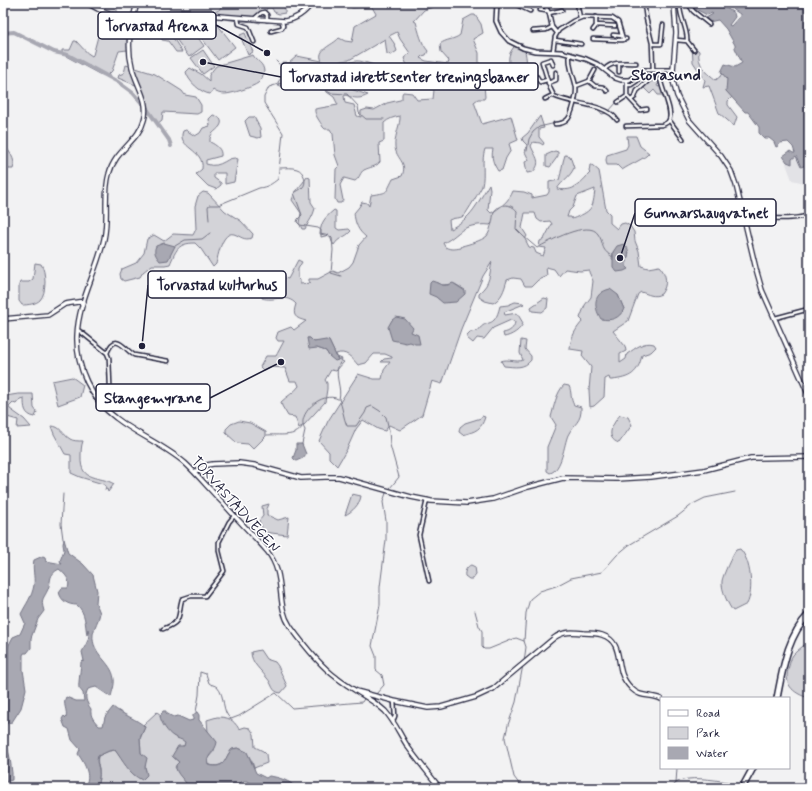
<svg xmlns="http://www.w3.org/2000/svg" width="812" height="791" viewBox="0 0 812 791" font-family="Mynerve,sans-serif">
  <rect width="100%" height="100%" fill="#f2f2f3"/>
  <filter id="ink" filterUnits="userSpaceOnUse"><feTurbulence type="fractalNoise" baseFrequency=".025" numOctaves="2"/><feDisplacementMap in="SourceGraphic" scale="8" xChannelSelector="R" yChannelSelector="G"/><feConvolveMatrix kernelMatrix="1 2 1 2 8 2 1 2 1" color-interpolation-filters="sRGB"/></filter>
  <g filter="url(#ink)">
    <!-- built -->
    <path fill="#e2e2e6" d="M796 156 801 167 809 164V192L805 183 792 180 786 164 787 162 791 164 792 159Z"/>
    <!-- green -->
    <path fill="#d3d3d8" stroke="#7a7a8a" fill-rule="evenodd" d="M91 3H117V17L126 24 128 49 127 50 119 51 112 71 107 76 99 74 62 54V50H70L74 41H76C81 46 86 53 92 56L93 55 105 10Z
      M219 3H265L273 5 275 3H284L285 6V13L279 14 274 12 272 8H267L260 23 252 21 245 22 211 17 210 12C215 11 220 12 221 6Z
      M349 3H435L433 7 424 10 414 21 416 22C419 32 421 43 428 51L426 55 422 56 420 58 426 61 448 64 449 61 441 52 440 44C446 39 454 40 460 35L463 20 472 15H475L481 24 483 33 473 39 479 53V65L487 67 482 72 484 84 485 97 484 99H478L474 102 482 124 511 116 518 140 509 144 511 150 506 158 502 170 498 171C493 163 491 158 493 149H485C481 160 485 174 482 186 481 189 467 212 464 216 459 219 454 217 449 220L450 229C472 218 477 204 489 184L490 189 488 210 491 213C499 209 510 200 513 191L524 192 532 195V198L547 195 549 192V182L559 180C562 171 562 163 565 155L570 156 574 168C570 177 562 181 557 189 575 192 579 184 590 173L589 172 590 165H592L599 171 606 210 610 214V223L617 229 621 224 625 223 630 226 634 232 635 241 639 251 641 266 648 268 659 266C667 274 668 285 661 294 654 298 648 294 641 292L638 294 628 321 613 331 625 346 626 351 620 354V363L626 359 627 354C636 348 643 341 654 344L656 347 651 352 642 355C638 374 630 378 612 380H610L609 377 605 379 604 397 594 406 590 407 589 390 591 367 582 356 583 351 570 349C570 339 576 328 583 321L580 318 585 305 591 297 593 281 589 272V270L580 271 565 269 559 276 554 269 546 267 547 276 538 280 532 286H525L521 279 513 278 507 280C504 290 502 298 493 303L485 301 479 297V293C491 283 489 275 492 262L483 276 461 329 442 384 432 381 422 415 400 430 389 425 385 431 378 429 363 420 356 429 347 449 337 466 329 458V452L319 441 328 421 358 374 374 379H382L384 370 390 362H381L384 359 392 358V357L385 354H374L366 363 358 365C352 358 346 350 336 354L338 359 344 362 336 371 331 370 325 380 327 383V389L325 402 304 425 299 428 295 417 288 416 282 406 281 402C287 396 294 393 299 386L297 381H290L285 368 270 367 263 370 260 367 266 356H276L284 341H278L276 338 278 332 291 327 294 330 306 321C295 318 292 316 296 304 286 293 274 302 262 298V296L266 288 267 282 273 278V275L288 279 298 260 302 262 298 269V278L300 280V284L311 283 309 282V279H318L333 271 338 273 349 267 353 262 359 245 366 237C358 231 355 223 354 213L359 207 362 202 367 203 369 206 371 195C388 192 385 195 393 179L402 176C408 162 396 159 395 147 394 138 399 128 400 119V116C394 117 388 119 384 123V141L379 143 380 162C376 167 370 167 364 170 360 172 360 178 355 181L344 178 340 185 343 200 341 203H337L335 199 336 169 339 166 335 155 333 134 330 129H325L323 127C320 121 314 115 315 109L338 105 334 97 327 92 325 89 326 86H336L339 85 368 95C361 99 354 99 346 95L344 96 345 103 354 105 357 116 361 117V111L367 109 374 110 387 103 400 100 402 99V94L403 92 412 93 417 100 433 99 434 90 420 84 414 72 406 63 404 58 410 53 400 39 397 32 389 36 394 43 397 51 391 55 387 54 385 39 349 60 341 61 334 66 324 69 318 68 310 72 308 79 293 80 282 86H278V82L286 72 281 66V63H289L297 56 322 61C316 49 332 46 339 38L345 41 352 42 355 26 376 14 372 7 352 8 349 6ZM595 189C593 209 592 211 572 219L571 217H567L569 211 573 207 577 196ZM525 213H535L537 219 541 222 550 221 552 224 544 239 540 241 539 247 546 248 543 256 536 253 534 248 529 247 525 239 527 236 522 228ZM492 223C490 228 490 232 487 236 481 241 469 244 462 246L461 248C455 249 451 250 445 247L443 243C453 239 459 230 468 227 474 225 484 224 490 225ZM613 252H629L625 267 612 259ZM436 282 440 285 455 284 465 290 443 302 436 297ZM618 295 624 309 596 300ZM307 338H310L313 342 329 341 338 360 329 356 326 351 317 348Z
      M214 20 235 47 218 60 197 32Z
      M186 21 204 46 189 57 171 32Z
      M165 28 170 31V33L182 52H176L168 41 162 40 161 33Z
      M245 33 253 52 248 55 240 35Z
      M517 43 523 44C527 55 527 67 527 79L522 82 518 74 511 71C507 57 508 54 517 43Z
      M692 45 699 51C697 65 706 72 716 80L723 74C729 79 728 84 726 91L732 97 728 101V105L737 117 734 126 719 113 709 86 703 87 705 80 693 62Z
      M203 50 214 66 203 74 191 58Z
      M253 55C256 61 264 63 264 72 263 76 261 81 258 83 253 87 231 94 225 94 220 94 217 93 213 90L210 94C201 93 188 81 186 72L190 68 201 74 209 81V75L216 66Z
      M126 65 155 74 182 91 185 95 196 97 201 105V112L197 114 163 112 162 120 157 124 151 114 138 86 118 78 119 75 124 73Z
      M656 71 658 72 659 84 657 85 658 87 660 86 664 95H658L654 90 650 94 644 88 648 83 653 81 649 74H644L638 76 636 79 632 81 630 84 628 83 629 81 643 72Z
      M213 115C218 116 224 120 220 126 216 132 209 133 210 142 216 145 222 149 221 156L206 160V164C222 170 228 154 238 159L234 182 225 184V173H214V178L221 183V185L216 189 208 186 196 174 202 169C205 149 176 148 183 131L186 130 195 136 200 133 203 128 210 126 209 119Z
      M540 116 544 128 539 129V137L544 143 543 145 540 143 533 142 531 146C536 158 542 162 533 172L527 173 525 162 529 160 525 152 527 145 523 141 522 138 528 133Z
      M249 117H254L260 128 261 137 258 138 250 136 245 121Z
      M627 136H636L640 146 649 153C646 158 629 165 622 170L617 165H607L606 160 607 155 626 149 628 145Z
      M3 143C8 150 17 160 13 169H9L3 166Z
      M555 151 558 152V156L550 167 546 166V155Z
      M307 177 310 178 311 202 315 208C313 217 309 221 305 229H302L299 223 301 213 292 200C295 190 301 186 307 177Z
      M203 192 208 193 225 211 241 221 253 234 252 238C244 241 240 236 234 234 222 231 218 256 216 264L213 267 201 249 195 243C178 243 176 250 170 264L165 265H152L143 272 140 277 124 281 121 279 120 274 122 269 136 263 144 253 147 239 154 235 164 241 173 234 193 235 196 229 195 206 198 196Z
      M334 210 336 211V228L339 230 349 229 351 231C345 238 339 237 334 245L332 242 330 236 320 234C321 221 325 218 334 210Z
      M35 263 41 264C46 271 47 293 40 300 36 304 28 305 22 305L19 301V285L20 282H29L33 279Z
      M544 298 548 299 547 308 542 312 532 311 531 307Z
      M515 302 523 303 524 304 504 312 505 315 517 313 523 323C521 330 511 336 504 337L503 333C509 332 514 329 515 322L511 320 493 328 484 339 477 338 473 343 467 338V335L470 332 478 331C487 317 494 331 500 306L508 305Z
      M521 340 526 341 525 349 531 356V360C524 369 515 367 504 366L501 361C508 358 516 363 523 360L520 353Z
      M72 377 83 385 80 397 58 405 52 381Z
      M564 385 569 386C572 392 570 399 574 405L581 407C582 422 574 423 568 435 564 444 562 470 550 473L547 471V447L556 425 551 417C554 407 556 393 564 385Z
      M18 394H33L34 408 37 412 35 417C24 415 24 407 24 398L20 399 16 404 13 403 9 407 10 409 24 419 31 427 17 428 18 420 7 417 6 418H3V402L6 396Z
      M620 415 628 417 632 425 619 443C604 438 613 423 620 415Z
      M482 416 485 417C481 430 476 431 463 435L459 432 460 427 465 423 481 418Z
      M239 421 250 423 266 432V436L253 449 248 444 237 443 226 433V429L231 424Z
      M51 426C61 426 62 434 70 439 73 441 78 441 83 441 81 446 81 452 81 457 80 483 100 475 114 484L108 492 107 489 105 490 106 486 103 484 80 477 71 473V455L65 454 54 434Z
      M352 494 361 496C360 504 352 512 345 515Z
      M269 504 267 509V515L278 520 289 517 287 535 264 532 259 521 263 516 262 506Z
      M740 549C751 560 754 591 747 604L733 611C728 605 721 589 722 581 723 575 732 555 736 550Z
      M471 565 475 567 476 574 472 579H469L465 576C464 572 467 566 471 565Z
      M809 639V698C792 693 783 684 789 666 790 663 791 657 793 655 798 649 804 647 809 639Z
      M260 650 266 659 275 662 278 666 287 686 281 693C271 692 273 684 267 678 261 670 251 663 251 652Z
      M157 712 161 715 160 716 173 736 184 740 186 742 184 746H182L173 757 179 762 175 767C179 775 186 779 188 788H97C98 782 100 776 99 770 98 764 97 762 98 756L109 751 115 750 134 775 146 771 145 767 146 758 141 753 140 739 145 727 143 725Z
      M217 717C228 717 233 719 239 729L245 727 250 728 254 734 255 747 263 751 266 754 267 763 254 768C250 750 232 737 225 762 219 766 215 767 207 764V759L214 751 216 741 208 732 207 720Z"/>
    <!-- water -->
    <path fill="#a8a8b2" stroke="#727282" d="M689 3H718L734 13 735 17 729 25 731 26 740 16V14L723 3H809V164L801 167 796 156 792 159V164L787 162 783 156 790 151 793 153H795L793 147 788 142 780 143 778 146 776 147 774 142 769 138H764L759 133V127L748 112H745L726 91 727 79 721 72 725 64 735 67 742 63 735 48V45L726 29 718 20 709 22 706 18 713 14 712 13 707 15 690 6Z
      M164 243 175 246 168 260 160 261C156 256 153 252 156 246Z
      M624 244C632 250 627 258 626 267L628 269 624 271 617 272 613 267V252L617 246Z
      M432 281C442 284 442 288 453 283L465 291V294L456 302 443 303 436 297 429 294 430 283Z
      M610 289 618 295 624 309C619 319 611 321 601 319 593 306 593 293 610 289Z
      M396 317 405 319 413 328 411 332 418 335 420 344H415L410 342 406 343 392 340 388 327 392 320Z
      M307 338H310L314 342 326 340 329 341 338 360 335 361 329 356 326 351 317 348 309 349Z
      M296 444H302L306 454 303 458 296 461 293 458 296 450Z
      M64 539 68 553 83 564 93 575 97 591 96 603 100 613C99 620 94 627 93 634 91 655 112 661 114 679 115 685 112 691 111 697L96 687 88 689C84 697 86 702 91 709 90 717 94 720 99 726H103L105 717 113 707C121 714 139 720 145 727L140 738 141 753 147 758 145 767 147 775 142 780C129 774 123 761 115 750L109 751 98 756C96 762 98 764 99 770 100 776 98 782 97 788H83C93 778 85 764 78 754L80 749 72 740 69 729 65 727 62 719 64 716 66 718C68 710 62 704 66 697L76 701H84L83 693C82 691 80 690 79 688 78 686 81 666 81 662L84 661 82 652C86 644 91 638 88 629L87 635C85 624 86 613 77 605 68 605 61 601 59 592L62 588H68C71 580 65 574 59 569 48 575 52 579 48 589 44 599 40 598 44 611L38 619 31 638V648L27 653H24L23 655V670L26 689 21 708 12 722 7 723 4 729 7 736 6 742 10 758 12 773V780L5 782 6 788H3V656L13 637 20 634 25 623 21 614C26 604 32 597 34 585 35 576 32 568 34 560L43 556 45 557 46 561 62 564 60 561 64 550 63 544Z
      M163 711H166V713L173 717 178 716 189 721 193 720V715L197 712 199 715V720L217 742C216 752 205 755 208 765 226 769 223 760 232 749L238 748 247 752 256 773 266 778 269 776C278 777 291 781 296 788H255C252 783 248 780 242 781L237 788H188C186 779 175 775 176 765L179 762 172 756 178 746H184L185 742C182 739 177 739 173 736 168 733 161 723 160 716Z"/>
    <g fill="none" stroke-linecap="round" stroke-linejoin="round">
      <!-- stream -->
      <path stroke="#727282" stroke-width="1" d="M276 61 281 66 288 76
        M298 75 307 78 317 83 330 93 347 94 358 106 359 113 366 119H384
        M591 104 593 103 596 107
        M598 109 602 114 606 113
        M609 111 617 102
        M527 151 529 139 533 132 539 127 556 123 569 117
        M280 168C285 168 292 167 297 169 304 171 308 183 302 188 300 190 297 191 294 193L302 215 298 219 297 222 300 225 318 228 321 230V237L329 235 332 238 333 250 331 273 341 276
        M209 220 208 207 209 205H218L259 188C267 187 272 184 278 179L283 133 264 103V97L269 87 285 82 291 75C304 75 317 68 329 64 334 62 340 64 345 63 349 63 353 61 357 61 364 61 378 66 383 70
        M492 223C493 220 493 215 494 212 499 203 511 203 517 211L516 229 523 236 537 248C548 242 589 219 598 234 605 244 599 249 613 257
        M175 246 185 240 202 239 210 233
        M337 357 342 359C341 361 339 364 338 367 335 378 342 388 339 399 343 408 343 417 347 426H356L365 413 367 408 372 406 380 411 386 417 389 430 390 445 399 477 386 493 383 502 386 521V540L380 587V605L372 646 376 656V670L382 675 384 685 376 694
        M267 435C278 434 296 438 302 427
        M302 444 305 430C295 415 322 390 338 399
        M63 494 61 524 63 539
        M475 611 479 626 482 631V647L484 649H489L516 638 524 641
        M524 662 526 647 524 641 526 613 530 599 540 591 556 586 571 578 602 572 617 555 629 545 678 516 693 504 705 498 735 492
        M523 665 516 702 508 725 505 738 514 777 520 785 531 788
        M196 712 199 695 200 672 206 674 209 683C211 685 215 685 217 687 226 696 221 712 231 719L239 716 276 693 292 708 362 702 365 697
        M676 783 677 768
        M671 788C673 787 674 785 676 783 686 775 715 780 728 782L732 788"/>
      <!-- river -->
      <path stroke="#a8a8b2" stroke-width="4" d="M3 33 14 32 54 52 68 55 118 82 133 93 147 109 169 140 171 146"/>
      <defs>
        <path id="minor" d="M513 3 530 11
          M544 3 549 13 552 27 557 33
          M577 3 580 18
          M611 3V6
          M644 3 646 18 652 43 653 70
          M688 3 693 11 709 24
          M680 7C680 18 688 30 687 41
          M540 10 547 11
          M549 13 562 10
          M238 18 239 24 248 27 254 42
          M254 19 261 13 264 12 267 15V20
          M596 25 615 26
          M593 30 596 26V17
          M271 31 282 28 283 26 282 21
          M533 31 546 30 552 27
          M613 35 622 36
          M593 39 620 40H623V39H626
          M555 40 581 44
          M676 40 687 41 694 50
          M652 44H661L663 25
          M553 51 555 37 559 30 573 21 583 17 612 18 618 22 623 39
          M619 64V72
          M553 65 551 59 542 62 550 88 554 96C572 105 606 103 617 120
          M605 69C612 61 626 63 636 63
          M537 77 540 82 547 80
          M627 80V96L640 110 647 109
          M589 81 595 86 603 87 607 91
          M548 83 556 80V72
          M627 85H631L637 81
          M576 86 589 81 595 70
          M545 99 553 95
          M631 100 635 97 637 91 647 82
          M618 102 627 96
          M669 120 683 139
          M555 124C560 124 564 123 567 120 572 116 577 94 576 87 574 75 568 67 570 54
          M626 126 662 125C665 124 668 123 669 120 674 110 658 84 659 70
          M744 219C765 216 790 222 809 215
          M775 318 809 309
          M78 330 81 332 107 353 109 358 110 385 106 402 102 404
          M107 353C116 331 124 349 134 355L168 361
          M427 500 419 535 429 581
          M163 629C184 621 177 616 182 599L191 596H205L224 571 219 551V542L229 522 234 516
          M393 721 395 716 394 701"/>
        <path id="tertiary" d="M497 3 496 21 501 32 509 41 523 48 535 51 561 52 586 59 597 64 615 78 621 80H629L644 70H673"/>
        <path id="secondary" d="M87 3 98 9 109 13 120 20 127 22 150 19 169 14 181 13 285 21C297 19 305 13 312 3
          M137 3C131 25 126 44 132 67 136 85 150 101 144 120 139 141 115 150 109 174 103 195 109 217 104 239 97 271 78 302 77 336 76 367 91 400 116 418 138 435 164 445 185 463 198 475 210 490 223 503 237 519 253 535 267 551 287 576 275 603 290 626 303 644 319 665 337 678 352 690 371 698 385 711 395 722 400 735 408 747 418 761 430 775 440 788
          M674 3 676 33 673 70V81L677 96 689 120 721 156 731 171 736 185 756 269 762 290 809 396
          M3 319 48 315 65 304 84 301
          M194 472 207 465 213 464 239 463 254 465 301 478 325 477H339L411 497 431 501 467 503 493 499 528 487 563 478 617 479 651 477 704 470 751 458 809 457
          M356 691 394 701 428 708 441 707 476 697 493 689 554 638C563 631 573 632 584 633 590 633 596 633 602 635 621 641 617 659 622 674 624 680 628 685 632 689 641 698 651 694 661 699"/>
        <path id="trunk" d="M777 698C783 668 787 637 809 614
          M742 788 753 768"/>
      </defs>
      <!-- minor casing -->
      <use href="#minor" stroke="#22223b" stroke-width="5.5"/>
      <!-- tertiary casing -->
      <use href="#tertiary" stroke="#22223b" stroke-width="6"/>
      <!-- secondary casing -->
      <use href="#secondary" stroke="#22223b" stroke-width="6"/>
      <!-- trunk casing -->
      <use href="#trunk" stroke="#22223b" stroke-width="8"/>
      <!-- minor -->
      <use href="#minor" stroke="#fff" stroke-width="2.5"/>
      <!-- tertiary -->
      <use href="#tertiary" stroke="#fff" stroke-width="3"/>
      <!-- secondary -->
      <use href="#secondary" stroke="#fff" stroke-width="3.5"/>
      <!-- trunk -->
      <use href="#trunk" stroke="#fff" stroke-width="5"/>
    </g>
  </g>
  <g text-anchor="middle" stroke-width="3" stroke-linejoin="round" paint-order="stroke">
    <!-- street labels -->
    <g font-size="14" fill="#22223b" stroke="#fff">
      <text transform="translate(236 504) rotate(48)" y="5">TORVASTADVEGEN</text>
    </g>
    <!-- quarter labels -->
    <g font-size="16" font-weight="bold" fill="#22223b" stroke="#fff">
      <text x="666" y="80">Storasund</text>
    </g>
  </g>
  <!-- callouts -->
  <path fill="none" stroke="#22223b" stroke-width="1.5" d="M267 53L216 25M203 62L281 77M620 258L635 213M142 346L148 285M281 362L210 398"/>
  <g fill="#22223b" stroke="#fff" stroke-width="1.5">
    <circle cx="267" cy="53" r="4"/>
    <circle cx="203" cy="62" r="4"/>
    <circle cx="620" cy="258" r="4"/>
    <circle cx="142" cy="346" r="4"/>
    <circle cx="281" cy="362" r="4"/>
  </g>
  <g fill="#fff" stroke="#22223b" stroke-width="1.5">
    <rect x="98" y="12" width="118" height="27" rx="4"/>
    <rect x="281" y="63" width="257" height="27" rx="4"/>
    <rect x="635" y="199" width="141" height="27" rx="4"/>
    <rect x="148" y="271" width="138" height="27" rx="4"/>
    <rect x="96" y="384" width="114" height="27" rx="4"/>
  </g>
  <g font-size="15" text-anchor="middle" font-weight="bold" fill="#22223b">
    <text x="157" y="31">Torvastad Arena</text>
    <text x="409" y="82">Torvastad idrettsenter treningsbaner</text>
    <text x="706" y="218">Gunnarshaugvatnet</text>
    <text x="217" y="290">Torvastad kulturhus</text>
    <text x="153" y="403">Stangemyrane</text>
  </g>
  <!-- margin -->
  <rect width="812" height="791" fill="none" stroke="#fff" stroke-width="16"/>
  <rect x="8" y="8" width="796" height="775" fill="none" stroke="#22223b" stroke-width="1.5" filter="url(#ink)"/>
  <!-- legend -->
  <rect x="660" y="697" width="130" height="72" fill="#ffffff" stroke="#a7a7b1"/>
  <rect x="668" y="710" width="20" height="6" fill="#ffffff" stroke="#a7a7b1"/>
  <text x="696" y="717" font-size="12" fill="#22223b">Road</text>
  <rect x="668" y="727" width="20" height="12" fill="#d3d3d8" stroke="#a7a7b1"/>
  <text x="696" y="737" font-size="12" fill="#22223b">Park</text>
  <rect x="668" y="747" width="20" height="12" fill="#a8a8b2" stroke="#a7a7b1"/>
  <text x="696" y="757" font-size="12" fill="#22223b">Water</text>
</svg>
